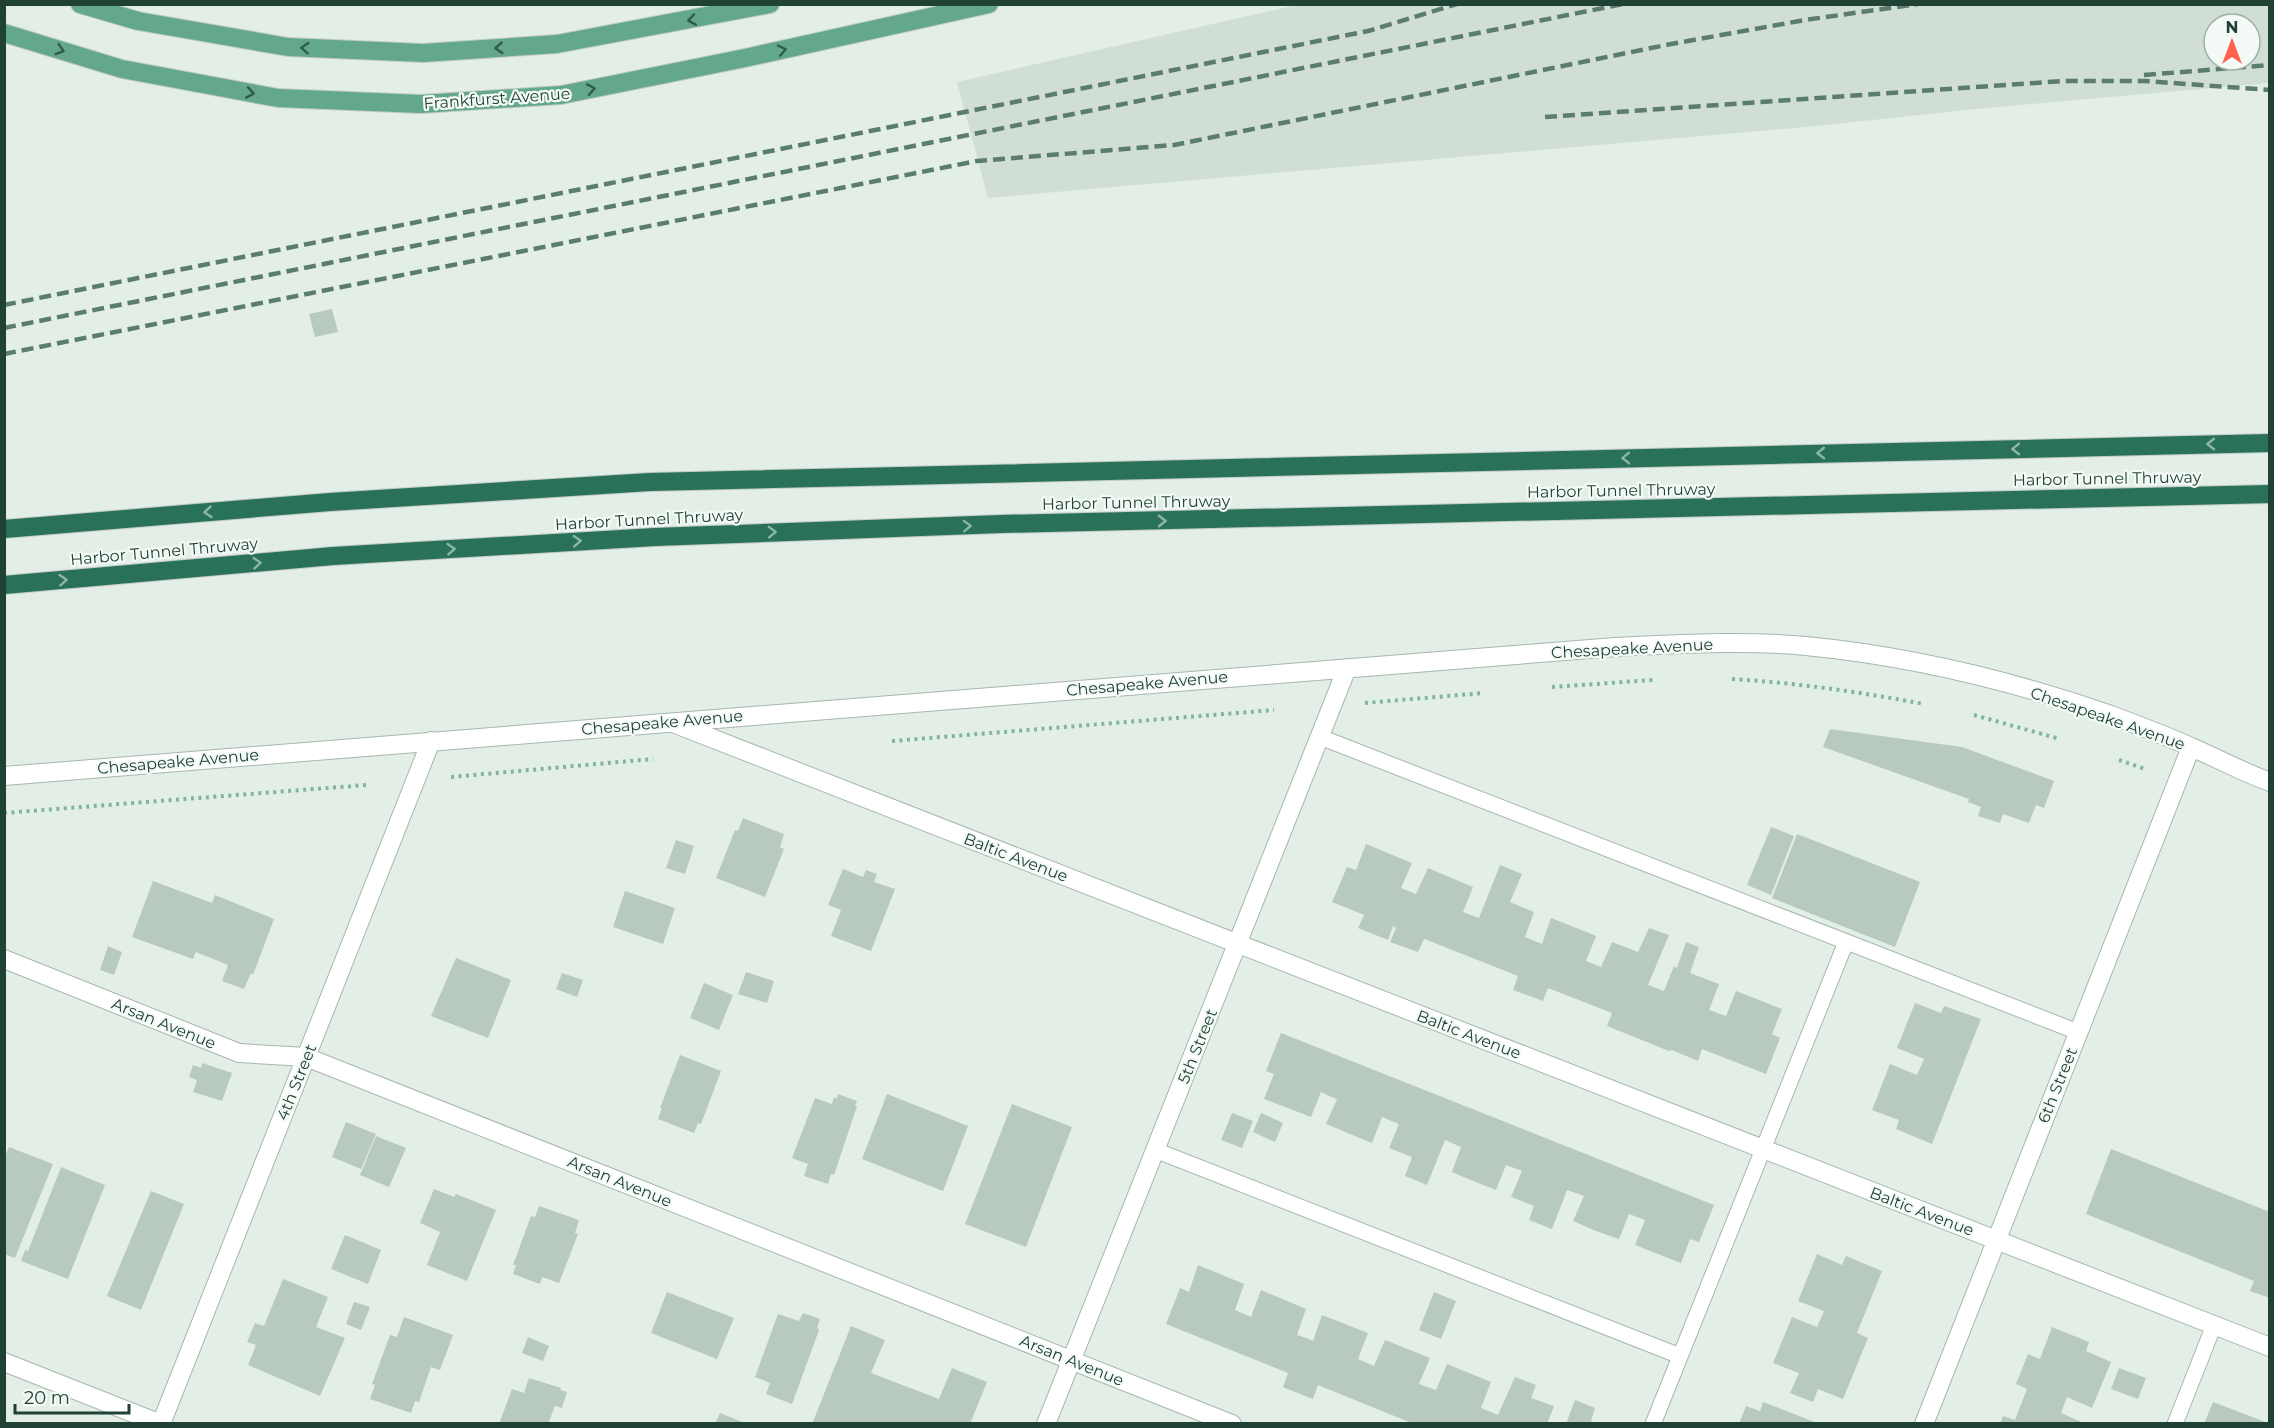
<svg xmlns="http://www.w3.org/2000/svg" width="2274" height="1428" viewBox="0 0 2274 1428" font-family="Montserrat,sans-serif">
  <rect width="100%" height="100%" fill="#e3eee7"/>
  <!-- built -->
  <path fill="#d1ded6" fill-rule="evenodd" d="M1301 4 2269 5V83L1976 109 1817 126 988 198 957 82ZM2214 24H2250V60H2214Z"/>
  <!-- building -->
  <path fill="#b8c9c0" d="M332 309 338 332 315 337 309 314Z
    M1830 729 1962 747 2054 781 2044 808 2036 805 2029 823 2003 814 2000 823 1978 816 1981 807 1968 802 1969 799 1823 747Z
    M743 818 784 834 780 847 784 849 765 897 716 878 735 830 738 831Z
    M1771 827 1794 836 1771 895 1747 885Z
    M1797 834 1920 882 1895 947 1772 898Z
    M676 840 694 846 685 874 666 868Z
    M1366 844 1412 863 1401 888 1416 894 1428 868 1473 887 1463 912 1479 918 1500 865 1522 874 1510 902 1534 912 1525 937 1542 944 1551 918 1574 927 1596 936 1586 961 1601 967 1612 942 1638 952 1649 928 1669 935 1648 985 1664 991 1674 966 1677 968 1686 942 1699 947 1690 973 1719 984 1709 1010 1726 1016 1736 991 1782 1009 1772 1034 1780 1038 1766 1074 1702 1049 1698 1061 1672 1050 1669 1051 1607 1026 1612 1013 1548 988 1543 1001 1513 990 1518 976 1427 940 1424 939 1418 952 1390 942 1396 928 1393 926 1388 940 1358 928 1364 915 1332 902 1347 867 1356 870Z
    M843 869 863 877 866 870 877 874 874 882 895 889 871 951 831 936 841 910 828 905Z
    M153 881 212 903 215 895 274 919 253 975 251 973 244 989 222 981 228 965 196 952 193 959 132 937Z
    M625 891 675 908 663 944 613 927Z
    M108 946 122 952 114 975 100 970Z
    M456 958 511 980 488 1038 431 1016Z
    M746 972 774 981 767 1003 738 994Z
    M562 973 583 980 577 997 556 989Z
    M704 983 733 995 719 1030 690 1018Z
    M1915 1003 1941 1013 1944 1006 1981 1019 1932 1144 1896 1129 1899 1120 1872 1110 1890 1064 1917 1075 1924 1059 1897 1048Z
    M1281 1033 1714 1205 1699 1242 1690 1239 1681 1263 1635 1245 1645 1220 1629 1214 1619 1239 1596 1231 1573 1221 1584 1196 1567 1190 1552 1229 1529 1220 1534 1206 1511 1197 1522 1171 1506 1165 1496 1190 1473 1181 1452 1172 1461 1147 1445 1140 1427 1185 1405 1176 1412 1157 1389 1148 1399 1124 1382 1117 1372 1143 1326 1124 1337 1099 1329 1096 1321 1092 1311 1117 1264 1099 1274 1074 1266 1071Z
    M680 1055 721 1071 701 1124 698 1123 694 1133 658 1119 662 1108H660Z
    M202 1063 232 1073 222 1101 193 1092 197 1080 189 1077 193 1065 201 1068Z
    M838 1094 857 1101 855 1106H857L834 1175 831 1174 828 1184 804 1176 808 1164 792 1158 815 1098 832 1104 834 1097 837 1099Z
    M887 1094 968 1126 943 1191 862 1159Z
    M1012 1104 1072 1127 1026 1247 965 1224Z
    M1232 1113 1253 1121 1242 1148 1221 1140Z
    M1261 1113 1283 1123 1275 1142 1253 1132Z
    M346 1122 376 1134 361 1169 332 1157Z
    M376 1136 406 1148 389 1187 360 1175Z
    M9 1147 53 1164 15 1258 4 1254V1159Z
    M2111 1149 2270 1212V1298L2250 1291 2254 1281 2086 1214Z
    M61 1167 105 1185 68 1279 21 1261 25 1250 28 1251Z
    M434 1189 454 1197 456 1194 496 1210 467 1281 427 1265 440 1232 420 1223Z
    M151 1191 184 1204 141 1310 107 1296Z
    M539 1206 579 1220 575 1233 578 1234 559 1283 542 1277 540 1284 513 1274 516 1265H513L531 1216 535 1217Z
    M345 1235 381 1250 368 1284 331 1269Z
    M1817 1254 1842 1265 1846 1256 1882 1271 1857 1333 1868 1338 1843 1399 1818 1389 1813 1402 1790 1393 1799 1373 1773 1363 1792 1317 1817 1327 1824 1311 1798 1301Z
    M1198 1265 1244 1284 1235 1310 1251 1317 1261 1290 1306 1309 1297 1335 1306 1338 1313 1341 1322 1315 1368 1333 1358 1359 1374 1366 1385 1340 1430 1358 1419 1384 1436 1390 1447 1364 1491 1382 1481 1408 1498 1415 1515 1377 1536 1385 1531 1398 1554 1406 1547 1424H1414L1318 1385 1313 1399 1285 1388 1283 1387 1288 1373 1166 1324 1180 1288 1189 1292Z
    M283 1279 328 1297 316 1327 345 1338 320 1396 248 1365 256 1345 247 1342 255 1323 264 1326Z
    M667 1292 734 1318 717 1359 651 1333Z
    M1434 1292 1456 1301 1441 1339 1419 1330Z
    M354 1302 370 1307 361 1330 346 1324Z
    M803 1313 820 1319 817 1328 819 1330 792 1404 766 1394 770 1383 755 1377 778 1314 799 1321Z
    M404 1317 453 1335 440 1370 431 1367 419 1402 415 1401 411 1413 370 1399 375 1385 372 1384 390 1335 397 1337Z
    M851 1326 885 1340 871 1373 939 1399 952 1368 987 1382 970 1424H812Z
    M2052 1327 2089 1342 2086 1351 2111 1362 2092 1408 2067 1397 2061 1413 2086 1424H2000L2003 1416 2015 1420 2027 1389 2016 1384 2028 1354 2040 1359Z
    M528 1337 549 1346 543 1361 522 1353Z
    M2119 1368 2146 1378 2138 1399 2111 1389Z
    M529 1378 561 1388 560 1390 567 1392 562 1408 555 1406 548 1424H499L512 1389 524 1393Z
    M1575 1400 1595 1408 1591 1421 1594 1424H1566Z
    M1763 1402 1817 1423V1424H1739L1746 1406 1760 1411Z
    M2213 1402 2268 1423V1424H2204Z
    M720 1413 745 1423V1424H715Z"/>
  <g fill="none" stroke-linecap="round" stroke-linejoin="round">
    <defs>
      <path id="lane" d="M1320 737 2078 1032
        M1155 1150 1680 1356
        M1653 1424 1846 942
        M2175 1424 2214 1325"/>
      <path id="street" d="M673 723 2270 1347
        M4 776 1615 647C1678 644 1743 640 1806 646 1909 656 2013 681 2111 715 2137 725 2165 735 2191 747 2217 758 2242 772 2270 782
        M4 959 239 1053 306 1057 1232 1424
        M4 1362 161 1424
        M161 1424 431 741
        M1046 1424 1347 668
        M1924 1424 2191 747"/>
      <path id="primary" d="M80 4 138 21 288 47 423 53 557 44 770 4
        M4 33 122 69 278 98 421 104 561 95 745 58 989 4"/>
      <path id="highway" d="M4 529 330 502 650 482 2270 443
        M4 585 333 556 655 537 1001 524 2270 494"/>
    </defs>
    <!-- lane casing -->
    <use href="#lane" stroke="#a5b7ae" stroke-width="17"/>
    <!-- street casing -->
    <use href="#street" stroke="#a5b7ae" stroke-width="20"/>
    <!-- primary casing -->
    <use href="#primary" stroke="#c1cac6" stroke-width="20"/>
    <!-- highway casing -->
    <use href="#highway" stroke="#c1cac6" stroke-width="20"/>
    <!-- path -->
    <path stroke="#80b59d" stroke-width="4" stroke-dasharray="3 4.5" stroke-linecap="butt" d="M1732 679C1797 683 1860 692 1924 704
      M1552 687 1653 680
      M1365 703 1484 693
      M1974 715 2060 739
      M892 741 1274 710
      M2119 760 2145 769
      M451 777 653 759
      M4 813 366 785"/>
    <!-- lane -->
    <use href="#lane" stroke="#fff" stroke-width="15"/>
    <!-- street -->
    <use href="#street" stroke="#fff" stroke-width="18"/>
    <!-- primary -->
    <use href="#primary" stroke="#63a88c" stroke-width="18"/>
    <!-- highway -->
    <use href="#highway" stroke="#297158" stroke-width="18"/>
    <!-- rail -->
    <path stroke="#5b7d6f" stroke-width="4.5" stroke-dasharray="12 6" stroke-linecap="butt" d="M2144 75 2270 65
      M1545 117 2063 81H2145L2270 90
      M4 305 1368 31 1457 4
      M4 328 1623 4
      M4 354 977 161 1174 145 1671 44 1805 20 1918 4"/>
  </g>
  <!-- one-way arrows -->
  <defs><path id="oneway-chevron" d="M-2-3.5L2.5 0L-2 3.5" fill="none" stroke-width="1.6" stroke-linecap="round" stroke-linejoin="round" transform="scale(1.5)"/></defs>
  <g stroke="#315c4a">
    <use href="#oneway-chevron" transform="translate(692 20) rotate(170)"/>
    <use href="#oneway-chevron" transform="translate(305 48) rotate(-177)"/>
    <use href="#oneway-chevron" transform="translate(499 48) rotate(176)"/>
    <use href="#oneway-chevron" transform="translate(60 50) rotate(17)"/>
    <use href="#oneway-chevron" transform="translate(782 50) rotate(-12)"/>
    <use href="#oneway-chevron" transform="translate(591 89) rotate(-11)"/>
    <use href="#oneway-chevron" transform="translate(250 93) rotate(10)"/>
  </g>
  <g stroke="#8eb6a7">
    <use href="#oneway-chevron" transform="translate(2211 444) rotate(179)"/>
    <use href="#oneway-chevron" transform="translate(2016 449) rotate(179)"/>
    <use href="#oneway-chevron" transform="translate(1821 453) rotate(179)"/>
    <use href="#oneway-chevron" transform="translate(1626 458) rotate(179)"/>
    <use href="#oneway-chevron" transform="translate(208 512) rotate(175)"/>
    <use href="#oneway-chevron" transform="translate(1162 521) rotate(-1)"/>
    <use href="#oneway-chevron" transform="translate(967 526) rotate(-2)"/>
    <use href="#oneway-chevron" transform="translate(772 532) rotate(-2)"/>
    <use href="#oneway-chevron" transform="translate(577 541) rotate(-3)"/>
    <use href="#oneway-chevron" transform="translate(451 549) rotate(-4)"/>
    <use href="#oneway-chevron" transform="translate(257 563) rotate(-5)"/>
    <use href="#oneway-chevron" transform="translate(63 580) rotate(-5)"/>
  </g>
  <g text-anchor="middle" stroke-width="4.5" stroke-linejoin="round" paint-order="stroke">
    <!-- street labels -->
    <g font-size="16" fill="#204234" stroke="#f4faf6">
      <text transform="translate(497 98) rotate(-4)" y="6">Frankfurst Avenue</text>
      <text transform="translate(2107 478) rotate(-1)" y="6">Harbor Tunnel Thruway</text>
      <text transform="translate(1621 490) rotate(-1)" y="6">Harbor Tunnel Thruway</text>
      <text transform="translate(1136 502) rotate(-1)" y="6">Harbor Tunnel Thruway</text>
      <text transform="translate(649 519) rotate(-3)" y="6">Harbor Tunnel Thruway</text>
      <text transform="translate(164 551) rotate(-5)" y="6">Harbor Tunnel Thruway</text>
      <text transform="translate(1632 648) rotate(-3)" y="6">Chesapeake Avenue</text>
      <text transform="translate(1147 683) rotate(-5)" y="6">Chesapeake Avenue</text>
      <text transform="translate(2108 718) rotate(19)" y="6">Chesapeake Avenue</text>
      <text transform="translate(662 722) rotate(-5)" y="6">Chesapeake Avenue</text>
      <text transform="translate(178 761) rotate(-5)" y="6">Chesapeake Avenue</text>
      <text transform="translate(1016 857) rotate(21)" y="6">Baltic Avenue</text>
      <text transform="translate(164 1023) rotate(22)" y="6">Arsan Avenue</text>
      <text transform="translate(1469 1034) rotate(21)" y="6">Baltic Avenue</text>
      <text transform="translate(1197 1046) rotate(-68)" y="6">5th Street</text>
      <text transform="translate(296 1082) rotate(-68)" y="6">4th Street</text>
      <text transform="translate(2057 1085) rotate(-68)" y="6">6th Street</text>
      <text transform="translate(620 1181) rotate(22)" y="6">Arsan Avenue</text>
      <text transform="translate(1922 1211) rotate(21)" y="6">Baltic Avenue</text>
      <text transform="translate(1072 1360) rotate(22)" y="6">Arsan Avenue</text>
    </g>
  </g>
  <!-- border -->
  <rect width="2274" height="1428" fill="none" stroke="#204234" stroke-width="12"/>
  <!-- north arrow -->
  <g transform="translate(2232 42)"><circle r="28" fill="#f4faf6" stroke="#9fb0a8" stroke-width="1.5"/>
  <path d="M0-4.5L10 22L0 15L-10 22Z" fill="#ff6250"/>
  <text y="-9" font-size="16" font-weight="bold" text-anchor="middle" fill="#204234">N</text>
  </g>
  <!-- scale -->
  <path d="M15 1404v9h114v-9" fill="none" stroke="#204234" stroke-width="3"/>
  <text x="24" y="1404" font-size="18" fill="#204234" stroke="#f4faf6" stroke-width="4.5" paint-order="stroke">20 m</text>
</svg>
